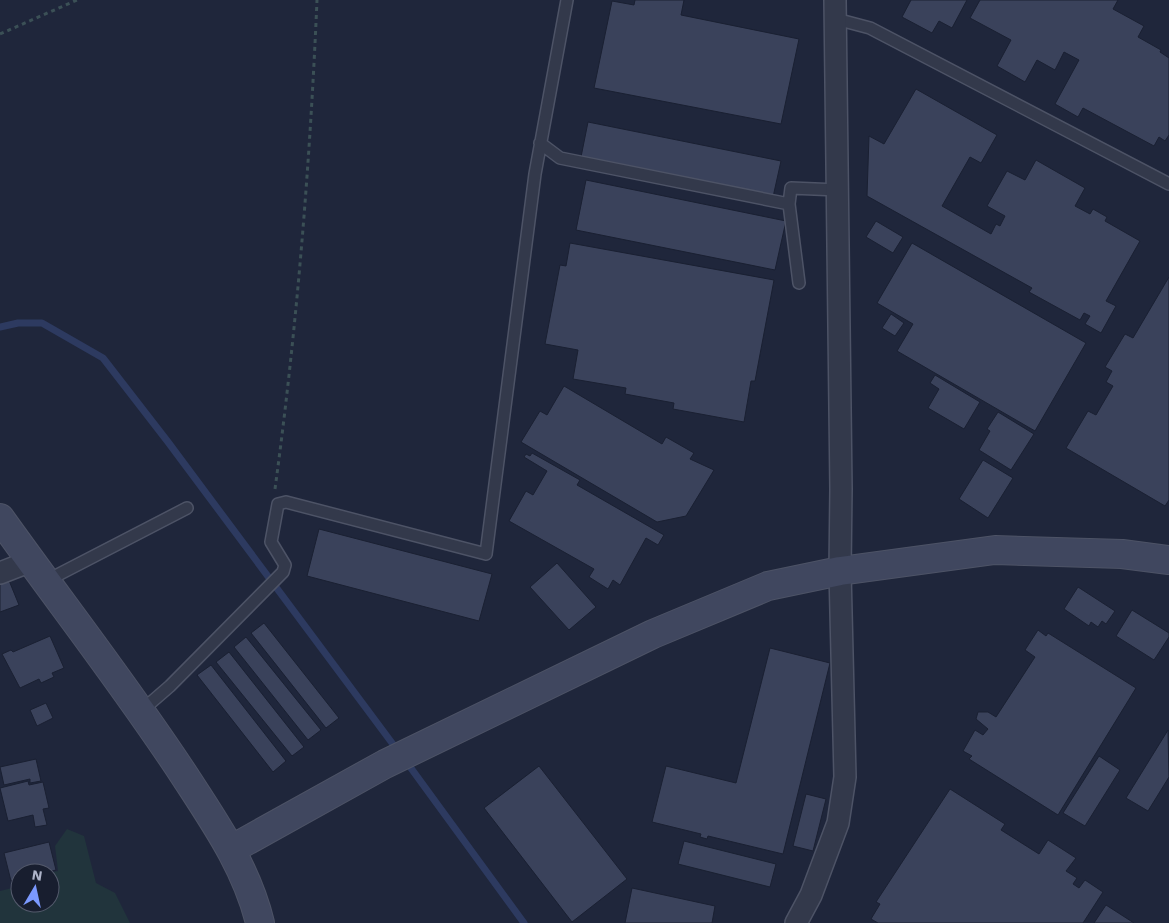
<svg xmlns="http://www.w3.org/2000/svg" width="1169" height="923" viewBox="0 0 1169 923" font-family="'Work Sans',sans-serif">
  <rect width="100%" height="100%" fill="#1f263b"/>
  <!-- green -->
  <path fill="#21343c" d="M67 829 84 836 96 883 115 893 130 923H0V891L20 886V903H50V873H48L58 871 55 846Z"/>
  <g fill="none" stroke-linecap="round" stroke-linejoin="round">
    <!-- stream -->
    <path stroke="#2d3a60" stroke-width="7" d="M0 327 18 323H42L103 358 168 442 398 751
      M405 760 524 923"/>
  </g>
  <!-- building -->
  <path fill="#3a425b" stroke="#1a2032" d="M635 0H684L681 15 799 39 781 124 594 88 612 1 634 5Z
    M911 0H967L952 28 939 21 932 33 902 17Z
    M980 0H1118L1113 9 1144 26 1138 37 1161 50 1160 52 1169 58V135L1165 141 1159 137 1154 146 1083 108 1078 117 1055 104 1079 60 1064 52 1055 70 1037 60 1025 82 997 66 1011 40 970 18Z
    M916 89 997 135 981 163 970 157 942 206 991 234 996 224 1000 226 1005 216 987 206 1007 171 1025 180 1036 160 1085 188 1075 206 1090 214 1093 209 1107 217 1105 221 1140 241 1106 301 1116 306 1101 333 1085 324 1090 316 1084 313 1080 320 1029 292 1032 288 867 196 869 136 884 144Z
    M588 122 781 161 773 197 581 157Z
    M586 180 786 221 775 270 576 230Z
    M876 221 903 237 893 253 866 237Z
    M570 243 774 280 755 381H751L744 422 673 409 674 403 625 394 626 388 573 379 578 350 545 344 560 265 566 266Z
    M912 243 1086 343 1035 431 897 351 913 324 877 303Z
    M1169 277V500L1165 506 1066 448 1088 411 1096 415 1113 386 1106 382 1112 371 1105 367 1125 334 1133 338Z
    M891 314 904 323 895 336 882 328Z
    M935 375 980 402 964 429 928 408 939 389 930 383Z
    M564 386 662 444 666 437 694 453 690 459 714 470 686 516 657 522 521 442 540 411 547 415Z
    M998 412 1034 434 1011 470 979 450 990 431 987 429Z
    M532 453 580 480 577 485 664 535 658 545 646 538 620 585 613 580 608 589 589 577 594 569 509 521 526 491 533 495 547 471 524 457 526 454 530 456Z
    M983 460 1013 478 988 518 959 499Z
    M319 529 492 574 479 621 307 576Z
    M557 563 596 607 569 630 530 587Z
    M8 578 19 605 0 612V582Z
    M1078 587 1115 611 1106 624 1102 621 1098 627 1091 622 1089 626 1064 609Z
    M1132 610 1169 633V637L1154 660 1116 636Z
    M264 623 339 718 326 728 251 633Z
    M1038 630 1046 636 1048 633 1136 688 1058 815 969 759 972 756 963 751 975 730 983 735 988 729 976 719 978 712H988L996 717 1035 657 1025 650Z
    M50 636 64 668 52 673 54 677 41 683 39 679 20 688 2 654 11 650 13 652Z
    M246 637 321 730 308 740 234 647Z
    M770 648 830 663 783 854 708 836 707 839 700 837 701 834 652 822 666 766 736 783Z
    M229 652 304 747 292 756 216 662Z
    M211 665 286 761 273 772 197 675Z
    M46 703 53 718 37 726 30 710Z
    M1168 730 1169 777 1148 811 1126 798Z
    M1099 756 1120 770 1085 826 1063 813Z
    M36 759 41 781 30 783V779L4 785 0 767Z
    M539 766 627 879 572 922 484 808Z
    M28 781 29 785 43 782 49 808 43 809 47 825 35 827 33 815 8 821 0 788Z
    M950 789 1005 824 1001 830 1039 854 1048 840 1076 858 1066 871 1077 878 1073 884 1079 888 1085 880 1103 892 1083 923H878L871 919 880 904 876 902Z
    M806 794 826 799 813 851 793 846Z
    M684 841 776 864 770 887 678 864Z
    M49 842 56 870 44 873H20V879L11 881 4 853Z
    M632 888 715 906 712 923H625Z
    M1106 905 1134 923H1094Z"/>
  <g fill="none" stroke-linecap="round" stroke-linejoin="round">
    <defs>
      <path id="lane" d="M836 19 870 28 1169 184
        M540 143 560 158 789 204 799 283
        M789 204 791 188 838 190
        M46 581 187 508
        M140 712 170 686 283 572 285 565 271 542 278 504 286 502 486 554 535 174 567 0"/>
      <path id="street" d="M0 573 31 561
        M796 923 811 895 838 823 845 777 840 571 841 489 835 0"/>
      <path id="secondary" d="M0 518C62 605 128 689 186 778 216 824 247 869 260 923
        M232 849 385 764 653 634 768 586 840 571 995 550 1122 554 1169 560"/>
    </defs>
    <!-- lane casing -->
    <use href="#lane" stroke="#4d5366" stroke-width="14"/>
    <!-- street casing -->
    <use href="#street" stroke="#4d5366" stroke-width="24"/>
    <!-- secondary casing -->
    <use href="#secondary" stroke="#4d5366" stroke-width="30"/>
    <!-- path -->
    <path stroke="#3b5056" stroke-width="3" stroke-dasharray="4 4" stroke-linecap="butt" d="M0 34 77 0
      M275 489C297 327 310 164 317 0"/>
    <!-- lane -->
    <use href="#lane" stroke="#33394b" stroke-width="11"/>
    <!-- street -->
    <use href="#street" stroke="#33394b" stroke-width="21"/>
    <!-- secondary -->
    <use href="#secondary" stroke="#40475f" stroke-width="28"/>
  </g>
  <!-- north arrow -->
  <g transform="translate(35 888) rotate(9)"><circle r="24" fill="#181e2f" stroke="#545a6c"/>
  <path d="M0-4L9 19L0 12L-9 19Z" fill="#7b99ff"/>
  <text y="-8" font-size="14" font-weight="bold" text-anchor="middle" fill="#adb3c8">N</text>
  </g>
</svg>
